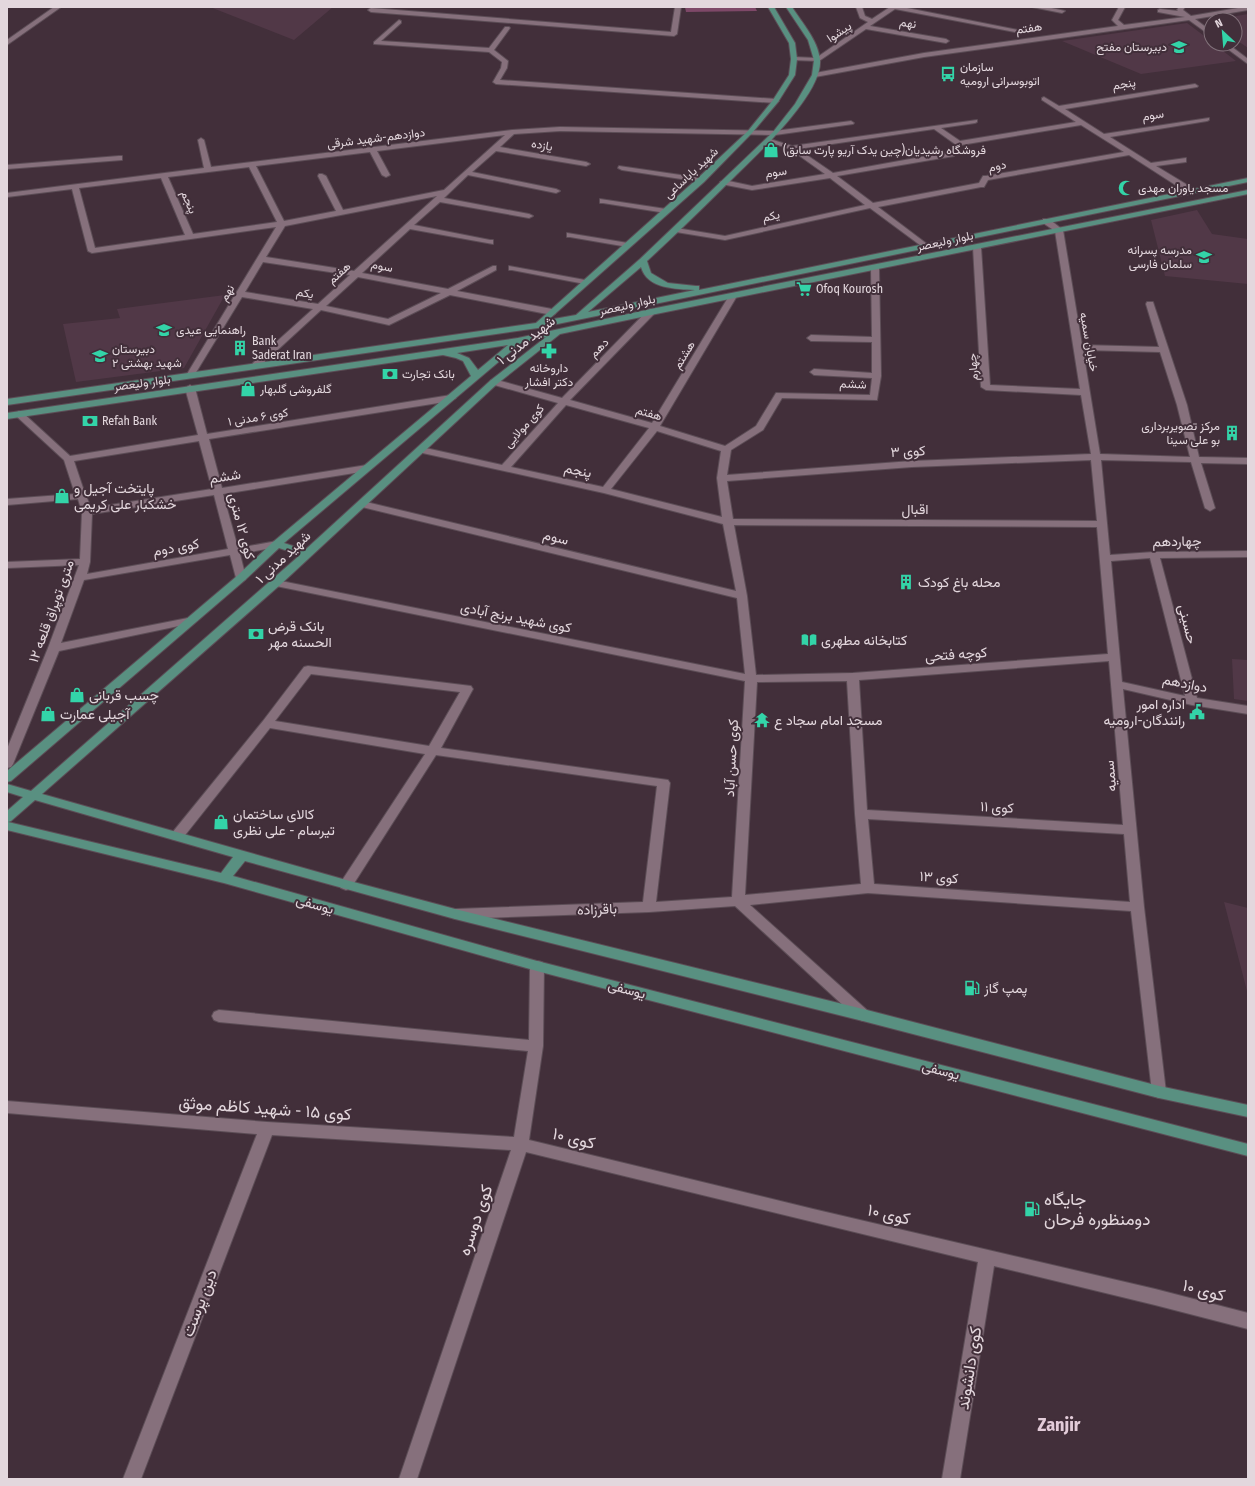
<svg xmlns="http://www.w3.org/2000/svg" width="1255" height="1486" viewBox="0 0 1255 1486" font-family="'Fira Sans Condensed',Vazirmatn,sans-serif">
  <rect width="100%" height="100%" fill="#422f3a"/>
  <!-- built -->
  <path fill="#513847" d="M210 7H333L294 40Z
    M1248 14V48L1235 39V20H1213Z
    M1187 23 1211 41V44H1214L1236 61 1141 74 1062 41Z
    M1197 210 1212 234 1248 239V284L1165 276 1151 220Z
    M225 295 184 368 76 382 63 324 120 318 117 309Z
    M1232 659 1248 660V701L1234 699Z
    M1224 902 1248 908V995Z"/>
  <!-- green -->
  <path fill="#7e4868" d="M685 7H755L757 11 686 12Z"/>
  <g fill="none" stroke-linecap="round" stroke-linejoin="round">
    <defs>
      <path id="minor" d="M54 7H61L7 45V40Z
        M675 7H681L677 34 674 36 371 12 368 10 371 8 671 32Z
        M856 7H862L865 16 872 19 890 7H902L1018 30 1015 32 895 9 870 26 946 39 949 41 946 43 866 29 819 61 792 60V58L794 57 816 58 868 22 860 18Z
        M1032 7H1047L1065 11 1062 13Z
        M1119 7H1125L1118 20 1124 25 1185 17 1158 12V10L1160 9 1178 11 1177 10 1179 7H1185L1183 10 1191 16 1244 7H1248V10L1195 19 1211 31V36L1189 20 924 57 815 77 812 75 815 73 924 53 1118 26 1112 20Z
        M399 20 401 21V23L381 41 489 48 505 27H509L510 28 494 50 508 61 507 68 500 80 776 99 779 101 776 103 496 84 493 82 501 68 502 62 489 52 374 44V42Z
        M1221 44H1228L1248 59V64Z
        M1195 84 1198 86 1197 87 1065 109 1104 134 1209 118V120L1207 121 1110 137 1151 163 1186 158V162L1156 166 1194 189V193H1188L1129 155 988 180 984 187H981L878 207 927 244V248H924L870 208 725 240 676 232 672 230 676 228 725 236 865 205 830 178 752 190 721 184 720 182 724 180 752 186 825 174 790 149 766 141V139H770L792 146 977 120V122L975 123 941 128 960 141 1076 122 1042 100V98L1044 97 1059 106ZM1081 125 1124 152 986 176H983L979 183 873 203 837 176 954 156 961 145ZM934 129 955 144 949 152 833 173 798 149Z
        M851 121 854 123 853 124 775 135 560 131 514 134 500 147 586 162 590 164 586 166 496 151 472 172 556 189 560 191 556 193 468 175 444 198 529 214 533 216 529 218 440 202 414 225 490 240H493V244L410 229 362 273 448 289 493 266H496V270L457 291 552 309 556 312 555 314 552 315 450 295 389 325 321 310 259 367 256 368 252 365 253 363 313 309 242 297 195 374 191 377 187 374 276 227 92 253 88 251 72 189 7 197V193L204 168 198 140 201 138 204 140 211 167 512 130 560 127 775 131ZM505 135 444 190 343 210 326 176 322 174H319L318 176 336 211 284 221 256 166 370 152 382 175 386 177 390 175 377 151ZM249 167 277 222 193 234 168 177ZM161 178 185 235 95 248 79 188ZM437 196 354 271 266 257 285 226ZM263 262 350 275 318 304 245 292ZM358 277 441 293 388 319 326 306Z
        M119 156H122V160L7 169V165Z
        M619 166 701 178 705 180 701 182 622 170 618 168Z
        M600 199 666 209 670 211 666 213 603 203H600Z
        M1043 219H1049L1063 230 1082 345 1159 347 1146 304 1147 302H1153L1187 405 1199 457 1248 458V464L1201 463 1215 508 1210 511 1205 508 1191 462 1101 460 1110 555 1154 552 1248 551V557L1160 558 1197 698 1248 706V714L1192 705 1123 689 1144 907 1166 1092 1164 1096 1159 1098 1154 1096 1152 1092 1131 911 868 893 750 905 868 1011 870 1015 868 1019 863 1021 858 1019 735 906 649 912 456 919 451 917 449 914 451 911 456 909 643 902 657 786 436 755 351 888 346 890 341 888 339 885 341 882 425 754 270 728 182 839 177 840 172 839 171 836 172 833 263 721 304 667 308 666 471 686 473 689 441 748 668 780 670 783 656 902 732 897 745 681 276 586 271 583 276 580 745 674 737 598 362 507 357 504 362 501 736 591 723 524 604 493 418 452 416 450 421 447 502 465 558 403 491 384 490 382 491 380H497L562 398 648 310 651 309 655 312 654 314 570 400 652 423 729 296 733 294 737 296 660 426 725 446 756 426 776 393 870 395 872 378 814 375 810 372 814 369 872 373V342L811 341 807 338 811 335 872 337 871 268 875 266 879 268 881 376 877 400 782 398 763 430 731 450 727 475 912 461 1091 454 1081 395 986 390 981 387 973 247 977 245 981 247 990 385 1080 389 1055 231 1043 223ZM1083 350 1160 352 1177 405 1190 457 1100 454ZM566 405 649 428 603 487 511 467ZM657 431 721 451 717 478 722 517 611 489ZM1091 460 1097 521 733 519 727 481 912 467ZM734 525 1097 527 1108 654 853 673 756 675 747 596ZM1150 558 1185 696 1122 682 1111 561ZM1109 661 1123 825 867 810 859 680ZM311 674 460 692 429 746 275 721ZM847 681 855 814 861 884 745 895 757 682ZM868 819 1124 834 1130 902 874 884Z
        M567 233 628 243 632 245 628 247 570 237H567Z
        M509 266 585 280 589 282 585 284 512 270H509Z
        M190 385 195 388 207 434 451 395 456 398 451 401 209 439 222 488 367 465 372 468 367 471 223 494 238 548 277 541 282 544 277 547 240 554 246 578 245 580 241 581 236 578 230 555 84 580 61 643 193 617 198 620 193 623 59 651 13 764 11 767 7 768V749L48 648 79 565 7 568V562L80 559 82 512 78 499 7 505V499L75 494 64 460 14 414 19 411 22 412 70 456 198 435 185 388ZM199 441 212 489 91 508 87 498 88 496 85 494 74 461ZM214 495 228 549 87 574 90 562 92 514Z
        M537 961 542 962 544 966 543 1046 529 1140 813 1209 1155 1289 1248 1313V1329L1155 1305 994 1266 960 1479H942L978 1262 526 1152 417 1479H399L511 1150 272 1135 141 1479H123L257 1134 7 1113V1101L267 1122 514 1137 528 1051 219 1022 214 1020 212 1016 214 1012 219 1010 529 1040 530 966 532 962Z"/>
      <path id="major" d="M768 7H774L795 43 797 59 795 75 778 102 752 133 704 182 548 320 576 315 640 259 773 132 795 104 812 75 814 60 808 40 786 7H792C802 23 818 40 820 60 823 96 748 163 723 188 698 213 673 237 647 261L651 273 668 283 696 286H699V290L1248 178V182L538 328 7 405V399L536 323 698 178 748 131 773 100 789 75 791 59 789 43ZM641 267C647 289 676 289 695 290L588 312Z
        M1248 190V194L651 315 560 334 497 384 280 585 42 794 346 880 455 909 863 1009 1159 1086 1248 1105V1117L1159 1098 863 1021 455 919 245 861 233 876 537 961 1248 1144V1156L537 971 224 883 7 830V811L23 797 7 792V784L31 791 300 555 279 548 245 580 11 781 7 782V771L237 576 273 542 471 376 463 361 456 358 443 355 7 419V413L518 338 651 309ZM546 337 491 380 305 550 284 543 521 343ZM508 345 478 370 469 358 457 353ZM35 800 233 857 221 873 8 822 11 821Z"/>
    </defs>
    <!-- minor casing -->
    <use href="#minor" stroke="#5c4d56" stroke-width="2"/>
    <!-- major casing -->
    <use href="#major" stroke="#5c4d56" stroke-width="2"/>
    <!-- minor -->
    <use href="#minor" fill="#86707c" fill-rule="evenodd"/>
    <!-- major -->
    <use href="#major" fill="#599081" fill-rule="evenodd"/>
  </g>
  <!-- icons -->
  <defs>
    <symbol id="school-bare" viewBox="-9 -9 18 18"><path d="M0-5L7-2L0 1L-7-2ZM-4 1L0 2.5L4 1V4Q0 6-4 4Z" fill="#33d4a8" stroke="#422f3a" stroke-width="2.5" paint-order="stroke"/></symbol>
    <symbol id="bus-bare" viewBox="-9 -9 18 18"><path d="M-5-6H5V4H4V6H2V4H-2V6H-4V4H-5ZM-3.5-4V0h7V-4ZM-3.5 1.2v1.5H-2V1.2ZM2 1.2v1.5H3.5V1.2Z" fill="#33d4a8" stroke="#422f3a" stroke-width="2.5" paint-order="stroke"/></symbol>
    <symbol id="shop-bare" viewBox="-9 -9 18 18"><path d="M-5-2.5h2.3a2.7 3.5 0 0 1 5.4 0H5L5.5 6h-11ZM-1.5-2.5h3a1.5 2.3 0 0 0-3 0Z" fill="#33d4a8" stroke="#422f3a" stroke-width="2.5" paint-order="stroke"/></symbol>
    <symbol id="mosque-bare" viewBox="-9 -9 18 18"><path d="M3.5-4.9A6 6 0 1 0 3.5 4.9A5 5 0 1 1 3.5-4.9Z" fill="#33d4a8" stroke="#422f3a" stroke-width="2.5" paint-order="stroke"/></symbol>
    <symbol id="supermarket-bare" viewBox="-9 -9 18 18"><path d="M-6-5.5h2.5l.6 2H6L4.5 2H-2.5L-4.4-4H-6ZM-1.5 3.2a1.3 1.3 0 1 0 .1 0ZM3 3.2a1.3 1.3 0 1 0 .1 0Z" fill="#33d4a8" stroke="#422f3a" stroke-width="2.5" paint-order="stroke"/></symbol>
    <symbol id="building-bare" viewBox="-9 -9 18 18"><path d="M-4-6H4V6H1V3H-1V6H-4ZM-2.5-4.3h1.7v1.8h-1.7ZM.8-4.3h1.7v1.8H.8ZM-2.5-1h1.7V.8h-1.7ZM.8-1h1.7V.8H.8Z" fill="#33d4a8" stroke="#422f3a" stroke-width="2.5" paint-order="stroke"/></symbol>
    <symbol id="pharmacy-bare" viewBox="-9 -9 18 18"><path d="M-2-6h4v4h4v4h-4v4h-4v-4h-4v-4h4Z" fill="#33d4a8" stroke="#422f3a" stroke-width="2.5" paint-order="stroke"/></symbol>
    <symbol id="bank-bare" viewBox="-9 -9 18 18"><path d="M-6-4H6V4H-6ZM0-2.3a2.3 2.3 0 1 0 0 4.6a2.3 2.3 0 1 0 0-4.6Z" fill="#33d4a8" stroke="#422f3a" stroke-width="2.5" paint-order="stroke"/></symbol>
    <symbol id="library-bare" viewBox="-9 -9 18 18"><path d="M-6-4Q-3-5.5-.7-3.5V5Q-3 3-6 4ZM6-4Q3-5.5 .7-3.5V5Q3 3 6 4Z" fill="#33d4a8" stroke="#422f3a" stroke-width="2.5" paint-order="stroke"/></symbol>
    <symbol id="civic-bare" viewBox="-9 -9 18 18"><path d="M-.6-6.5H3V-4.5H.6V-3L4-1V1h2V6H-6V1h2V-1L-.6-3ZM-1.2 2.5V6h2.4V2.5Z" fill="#33d4a8" stroke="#422f3a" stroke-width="2.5" paint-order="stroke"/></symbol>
    <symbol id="temple-bare" viewBox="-9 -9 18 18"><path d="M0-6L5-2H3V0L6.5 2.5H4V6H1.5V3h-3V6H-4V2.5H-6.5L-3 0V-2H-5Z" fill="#33d4a8" stroke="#422f3a" stroke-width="2.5" paint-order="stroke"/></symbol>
    <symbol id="fuel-bare" viewBox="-9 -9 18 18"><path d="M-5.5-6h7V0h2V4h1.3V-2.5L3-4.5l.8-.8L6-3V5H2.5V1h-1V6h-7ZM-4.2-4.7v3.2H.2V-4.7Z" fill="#33d4a8" stroke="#422f3a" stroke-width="2.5" paint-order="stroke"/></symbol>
  </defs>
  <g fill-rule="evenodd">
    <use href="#school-bare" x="1168" y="36" width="22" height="22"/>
    <use href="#bus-bare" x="937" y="63" width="22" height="22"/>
    <use href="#shop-bare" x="760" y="139" width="22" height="22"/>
    <use href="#mosque-bare" x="1115" y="177" width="22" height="22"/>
    <use href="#school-bare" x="1193" y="246" width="22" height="22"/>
    <use href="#supermarket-bare" x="793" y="278" width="22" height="22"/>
    <use href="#school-bare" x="153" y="319" width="22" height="22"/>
    <use href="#building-bare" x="229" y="337" width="22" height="22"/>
    <use href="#pharmacy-bare" x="538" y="340" width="22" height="22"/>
    <use href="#school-bare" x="89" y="345" width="22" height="22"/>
    <use href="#bank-bare" x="379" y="363" width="22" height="22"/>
    <use href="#shop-bare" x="237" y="378" width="22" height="22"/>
    <use href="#bank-bare" x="79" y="410" width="22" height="22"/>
    <use href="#building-bare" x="1221" y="422" width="22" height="22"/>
    <use href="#shop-bare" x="51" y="485" width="22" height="22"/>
    <use href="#building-bare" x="895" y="571" width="22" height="22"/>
    <use href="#bank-bare" x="245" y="623" width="22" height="22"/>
    <use href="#library-bare" x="798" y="629" width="22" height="22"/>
    <use href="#shop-bare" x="66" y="684" width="22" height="22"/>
    <use href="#civic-bare" x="1186" y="701" width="22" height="22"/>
    <use href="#shop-bare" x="37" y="703" width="22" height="22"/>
    <use href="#temple-bare" x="751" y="709" width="22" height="22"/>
    <use href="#shop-bare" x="210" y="811" width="22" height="22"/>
    <use href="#fuel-bare" x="961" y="977" width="22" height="22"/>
    <use href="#fuel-bare" x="1021" y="1198" width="22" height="22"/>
  </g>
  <g text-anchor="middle" stroke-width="4" stroke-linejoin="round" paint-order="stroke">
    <!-- far-street labels -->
    <g font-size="12" fill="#e3d7dd" stroke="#422f3a">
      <text transform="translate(908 23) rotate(10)" y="4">نهم</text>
      <text transform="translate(1029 28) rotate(-8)" y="4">هفتم</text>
      <text transform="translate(839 32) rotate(-34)" y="4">پیشوا</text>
      <text transform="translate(1124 84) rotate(-9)" y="4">پنجم</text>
      <text transform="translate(1153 115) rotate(-9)" y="4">سوم</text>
      <text transform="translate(376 138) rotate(-7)" y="4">دوازدهم-شهید شرقی</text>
      <text transform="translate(542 145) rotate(10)" y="4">یازده</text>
      <text transform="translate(997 166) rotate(-13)" y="4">دوم</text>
      <text transform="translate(776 172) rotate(-9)" y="4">سوم</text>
      <text transform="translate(691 173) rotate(-43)" y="4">شهید باباساعی</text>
      <text transform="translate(189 202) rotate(67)" y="4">پنجم</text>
      <text transform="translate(771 216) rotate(-12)" y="4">یکم</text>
      <text transform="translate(945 241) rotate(-12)" y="4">بلوار ولیعصر</text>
      <text transform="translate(382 266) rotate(11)" y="4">سوم</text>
      <text transform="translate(339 273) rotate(-42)" y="4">هفتم</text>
      <text transform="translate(227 293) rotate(-59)" y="4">نهم</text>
      <text transform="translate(305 293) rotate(9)" y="4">یکم</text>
      <text transform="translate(627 305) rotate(-13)" y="4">بلوار ولیعصر</text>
      <text transform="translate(1089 342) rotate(80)" y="4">خیابان سمیه</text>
      <text transform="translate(599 348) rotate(-46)" y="4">دهم</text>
      <text transform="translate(684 355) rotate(-59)" y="4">هشتم</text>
      <text transform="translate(973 367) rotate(-94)" y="4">چهارم</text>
      <text transform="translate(142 383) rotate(-8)" y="4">بلوار ولیعصر</text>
      <text transform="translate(853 384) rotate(2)" y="4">ششم</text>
      <text transform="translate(649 413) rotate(16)" y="4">هفتم</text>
      <text transform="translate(258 417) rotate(-9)" y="4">کوی ۶ مدنی ۱</text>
      <text transform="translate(524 426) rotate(-48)" y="4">کوی مولایی</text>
    </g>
    <!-- far-poi labels -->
    <g font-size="12" fill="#e3d7dd" stroke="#422f3a" text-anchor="start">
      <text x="1167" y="51" text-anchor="end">دبیرستان مفتح</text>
      <text x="960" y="71">سازمان<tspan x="960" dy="14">اتوبوسرانی ارومیه</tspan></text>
      <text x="783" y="154">فروشگاه رشیدیان(چین یدک آریو پارت سابق)</text>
      <text x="1138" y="192">مسجد یاوران مهدی</text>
      <text x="1192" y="254" text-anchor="end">مدرسه پسرانه<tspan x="1192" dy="14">سلمان فارسی</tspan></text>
      <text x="816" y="293">Ofoq Kourosh</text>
      <text x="176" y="334">راهنمایی عیدی</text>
      <text x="252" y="345">Bank<tspan x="252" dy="14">Saderat Iran</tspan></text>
      <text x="112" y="353">دبیرستان<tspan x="112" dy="14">شهید بهشتی ۲</tspan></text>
      <text x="549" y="372" text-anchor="middle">داروخانه<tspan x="549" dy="14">دکتر افشار</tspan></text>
      <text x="402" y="378">بانک تجارت</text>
      <text x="260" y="393">گلفروشی گلبهار</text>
      <text x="102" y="425">Refah Bank</text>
      <text x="1220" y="430" text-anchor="end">مرکز تصویربرداری<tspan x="1220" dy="14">بو علی سینا</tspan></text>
    </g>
    <!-- street labels -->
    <g font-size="14" fill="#e3d7dd" stroke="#422f3a">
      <text transform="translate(526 340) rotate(-38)" y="5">شهید مدنی ۱</text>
      <text transform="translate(908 451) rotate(-3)" y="5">کوی ۳</text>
      <text transform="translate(578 470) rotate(12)" y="5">پنجم</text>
      <text transform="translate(225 476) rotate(-9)" y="5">ششم</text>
      <text x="915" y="514">اقبال</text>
      <text transform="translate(242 526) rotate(75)" y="5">کوی ۱۲ متری</text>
      <text transform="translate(556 537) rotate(14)" y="5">سوم</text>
      <text transform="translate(1177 541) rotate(-1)" y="5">چهاردهم</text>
      <text transform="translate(176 547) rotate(-10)" y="5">کوی دوم</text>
      <text transform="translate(283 557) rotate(-43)" y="5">شهید مدنی ۱</text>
      <text transform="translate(51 611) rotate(-70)" y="5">۱۲ متری توپراق قلعه</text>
      <text transform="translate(516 617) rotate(11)" y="5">کوی شهید برنج آبادی</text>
      <text transform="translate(1188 624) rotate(76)" y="5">حسینی</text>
      <text transform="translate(956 654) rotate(-4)" y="5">کوچه فتحی</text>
      <text transform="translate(1185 683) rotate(11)" y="5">دوازدهم</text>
      <text transform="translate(731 758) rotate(-87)" y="5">کوی حسن آباد</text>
      <text transform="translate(1110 776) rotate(-95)" y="5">سمیه</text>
      <text transform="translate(997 807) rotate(3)" y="5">کوی ۱۱</text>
      <text transform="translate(939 877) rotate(4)" y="5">کوی ۱۳</text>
      <text transform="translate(315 904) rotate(16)" y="5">یوسفی</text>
      <text transform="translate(597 909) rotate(-2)" y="5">باقرزاده</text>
      <text transform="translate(627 989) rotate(15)" y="5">یوسفی</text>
      <text transform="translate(941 1070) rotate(15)" y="5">یوسفی</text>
    </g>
    <!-- poi labels -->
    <g font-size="14" fill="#e3d7dd" stroke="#422f3a" text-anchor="start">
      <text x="74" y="493">پایتخت آجیل و<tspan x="74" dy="16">خشکبار علی کریمی</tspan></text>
      <text x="918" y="587">محله باغ کودک</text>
      <text x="268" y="631">بانک قرض<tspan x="268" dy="16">الحسنه مهر</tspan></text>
      <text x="821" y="645">کتابخانه مطهری</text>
      <text x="89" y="700">چسب قربانی</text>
      <text x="1185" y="709" text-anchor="end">اداره امور<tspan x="1185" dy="16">رانندگان-ارومیه</tspan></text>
      <text x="60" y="719">آجیلی عمارت</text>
      <text x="774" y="725">مسجد امام سجاد ع</text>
      <text x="233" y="819">کالای ساختمان<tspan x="233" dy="16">تیرسام - علی نظری</tspan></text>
      <text x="984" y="993">پمپ گاز</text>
    </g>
    <!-- near-street labels -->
    <g font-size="17" fill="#e3d7dd" stroke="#422f3a">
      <text transform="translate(265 1108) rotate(4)" y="6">کوی ۱۵ - شهید کاظم موثق</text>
      <text transform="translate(574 1138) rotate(14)" y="6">کوی ۱۰</text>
      <text transform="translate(889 1214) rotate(13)" y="6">کوی ۱۰</text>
      <text transform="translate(475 1220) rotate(-71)" y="6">کوی دوسره</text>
      <text transform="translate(1204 1290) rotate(15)" y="6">کوی ۱۰</text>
      <text transform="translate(199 1303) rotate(-69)" y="6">دین پرست</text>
      <text transform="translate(969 1368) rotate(-81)" y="6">کوی دانشوند</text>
    </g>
    <!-- near-poi labels -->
    <g font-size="17" fill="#e3d7dd" stroke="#422f3a" text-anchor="start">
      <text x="1044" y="1205">جایگاه<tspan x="1044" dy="20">دومنظوره فرحان</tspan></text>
    </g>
    <!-- near-neighbourhood labels -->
    <g font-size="18" font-weight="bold" fill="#e3ccd9" stroke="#422f3a">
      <text x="1059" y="1431">Zanjir</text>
    </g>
  </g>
  <!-- border -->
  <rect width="1255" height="1486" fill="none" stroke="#e3d7dd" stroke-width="16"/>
  <!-- north arrow -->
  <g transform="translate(1223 32) rotate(334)"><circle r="19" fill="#422f3a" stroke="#82727b"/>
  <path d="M0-3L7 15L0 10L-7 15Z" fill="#33d4a8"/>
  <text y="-6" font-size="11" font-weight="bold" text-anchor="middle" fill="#e3d7dd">N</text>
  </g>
</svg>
